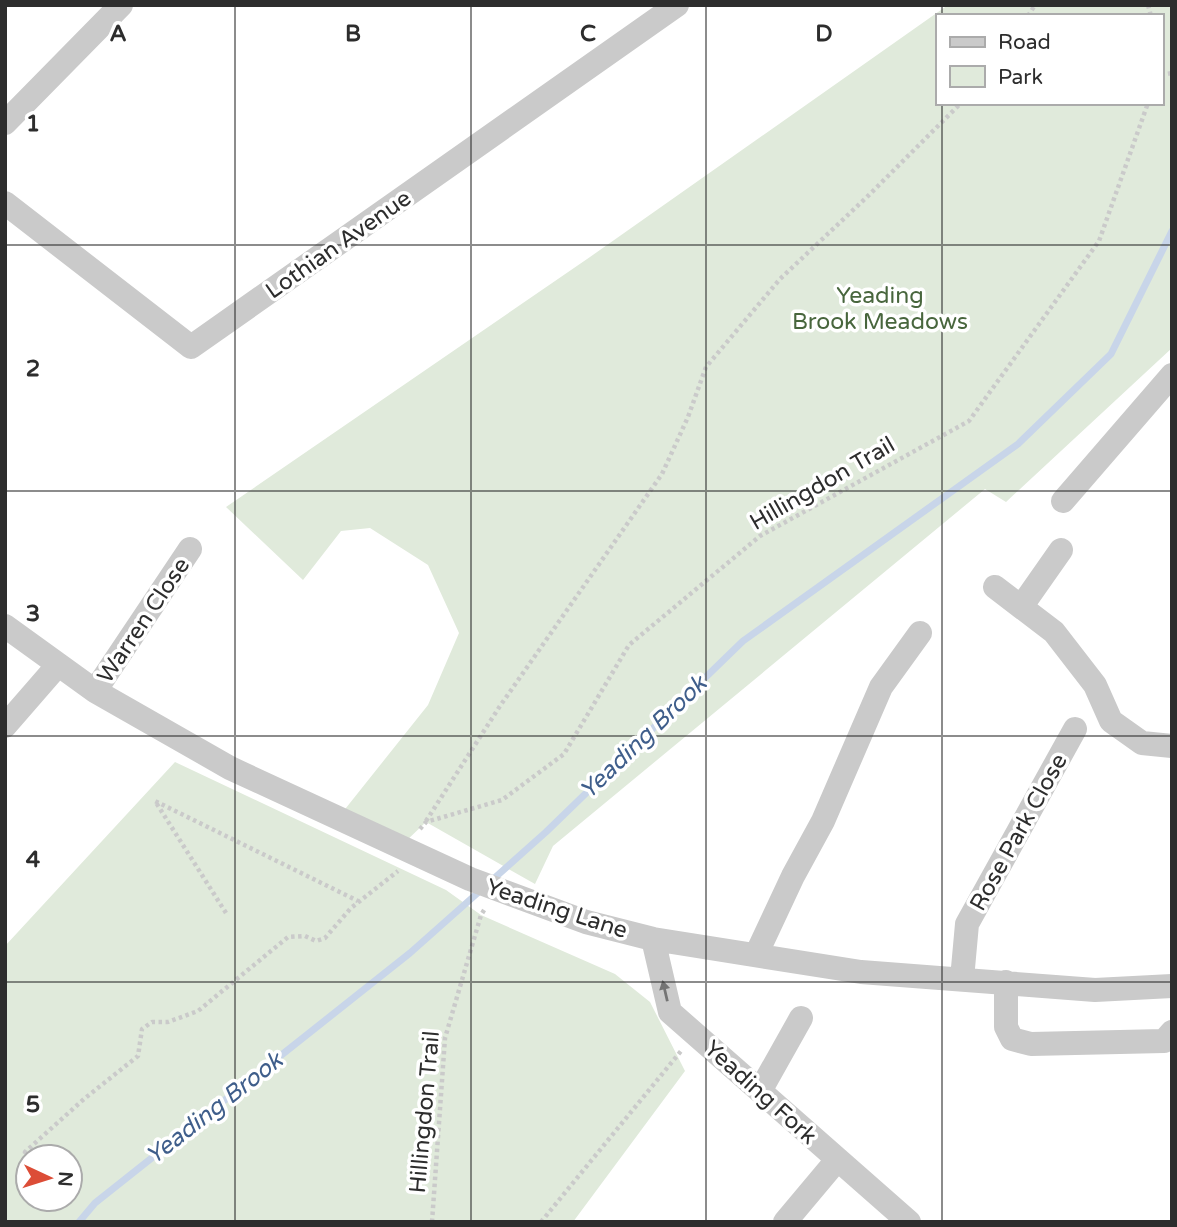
<svg xmlns="http://www.w3.org/2000/svg" width="1177" height="1227" viewBox="0 0 1177 1227" font-family="'Varela Round',sans-serif">
  <rect width="100%" height="100%" fill="#fff"/>
  <!-- green -->
  <path fill="#e0eadb" fill-rule="evenodd" d="M948 5H1172V348L1006 502 985 489 553 846 535 884 426 822 404 843 338 818 428 705 459 633 428 565 370 528 341 531 303 580 226 507 590 257ZM937 16H1161V103H937Z
    M175 762 446 890 481 915 615 974 650 1002 685 1071 573 1222H5V946ZM28 1157H70V1199H28Z"/>
  <g fill="none" stroke-linecap="round" stroke-linejoin="round">
    <!-- stream -->
    <path stroke="#c8d5e9" stroke-width="7" d="M490 882 546 832 743 641 1018 444 1111 354 1172 231
      M79 1222 95 1203 410 953 481 890"/>
    <!-- path -->
    <path stroke="#cacaca" stroke-width="4.5" stroke-dasharray="3.5 3.5" stroke-linecap="butt" d="M1148 5 1151 16
      M1028 16 1035 5
      M1161 75 1172 73
      M426 821 500 706 662 474 688 417 706 367 780 279 869 195 961 103
      M420 829 426 822 502 800 564 754 629 645 760 536 969 421 1099 241 1148 103
      M226 913 155 801 358 901
      M32 1157 25 1152 84 1099 138 1056 142 1029 152 1022H168L198 1011 288 937 305 936 316 941 325 938 351 908 398 871
      M432 1222 445 1038 481 915 486 907
      M541 1222 681 1051"/>
    <!-- minor -->
    <path stroke="#cacaca" stroke-width="24" d="M5 123 121 5
      M5 203 191 347 677 5
      M1063 501 1172 375
      M995 587 1054 632 1095 685 1111 721 1142 743 1172 746
      M1021 607 1061 550
      M5 626 95 691 230 768 470 879 586 922 653 939 861 972 1095 990 1172 986
      M95 691 190 549
      M5 726 58 665
      M653 939 670 1012 909 1222
      M756 955 793 876 823 821 881 687 920 633
      M962 979 967 924 1075 729
      M1006 982V1027L1012 1039 1031 1044 1164 1041 1172 1032
      M760 1091 801 1018
      M785 1222 837 1160"/>
  </g>
  <!-- one-way arrows -->
  <defs><path id="oneway-solid" d="M-6-.8H1V-3.2L6.5 0L1 3.2V.8H-6Z" transform="scale(1.75)"/></defs>
  <use fill="#747474" href="#oneway-solid" transform="translate(665 991) rotate(-103)"/>
  <!-- grid -->
  <path fill="none" stroke="#2d2d2d" stroke-width="2" stroke-opacity="0.55" d="M235 5V1222M471 5V1222M706 5V1222M942 5V16M942 103V1222M5 245H1172M5 491H1172M5 736H1172M5 982H1172"/>
  <g text-anchor="middle" stroke-width="7" stroke-linejoin="round" paint-order="stroke">
    <!-- street labels -->
    <g font-size="23" fill="#2d2d2d" stroke="#fff">
      <text transform="translate(338 244) rotate(-35)" y="8">Lothian Avenue</text>
      <text transform="translate(822 483) rotate(-30)" y="8">Hillingdon Trail</text>
      <text transform="translate(143 620) rotate(-56)" y="8">Warren Close</text>
      <text transform="translate(1018 832) rotate(-61)" y="8">Rose Park Close</text>
      <text transform="translate(557 908) rotate(18)" y="8">Yeading Lane</text>
      <text transform="translate(761 1092) rotate(42)" y="8">Yeading Fork</text>
      <text transform="translate(424 1112) rotate(-85)" y="8">Hillingdon Trail</text>
    </g>
    <!-- park labels -->
    <g font-size="23" fill="#48663d" stroke="#fff">
      <text x="880" y="303">Yeading<tspan x="880" dy="26">Brook Meadows</tspan></text>
    </g>
    <!-- water labels -->
    <g font-size="24" font-style="italic" fill="#3f5e8b" stroke="#fff">
      <text transform="translate(643 737) rotate(-44)" y="8">Yeading Brook</text>
      <text transform="translate(214 1108) rotate(-38)" y="8">Yeading Brook</text>
    </g>
  </g>
  <g font-size="23" text-anchor="middle" font-weight="bold" fill="#2d2d2d" stroke="#fff" stroke-width="7" stroke-linejoin="round" paint-order="stroke">
    <text x="118" y="41">A</text>
    <text x="353" y="41">B</text>
    <text x="588" y="41">C</text>
    <text x="824" y="41">D</text>
    <text x="33" y="131">1</text>
    <text x="33" y="376">2</text>
    <text x="33" y="621">3</text>
    <text x="33" y="867">4</text>
    <text x="33" y="1112">5</text>
  </g>
  <!-- border -->
  <rect width="1177" height="1227" fill="none" stroke="#2d2d2d" stroke-width="14"/>
  <!-- legend -->
  <rect x="936" y="14" width="228" height="91" fill="#ffffff" stroke="#ababab" stroke-width="2"/>
  <rect x="950" y="37" width="35" height="10" fill="#cacaca" stroke="#ababab" stroke-width="2"/>
  <text x="998" y="49" font-size="21" fill="#2d2d2d">Road</text>
  <rect x="950" y="66" width="35" height="21" fill="#e0eadb" stroke="#ababab" stroke-width="2"/>
  <text x="998" y="84" font-size="21" fill="#2d2d2d">Park</text>
  <!-- north arrow -->
  <g transform="translate(49 1178) rotate(94)"><circle r="33" fill="#ffffff" stroke="#ababab" stroke-width="2"/>
  <path d="M0-5L12 26L0 18L-12 26Z" fill="#dc4d37"/>
  <text y="-10" font-size="19" font-weight="bold" text-anchor="middle" fill="#2d2d2d">N</text>
  </g>
</svg>
